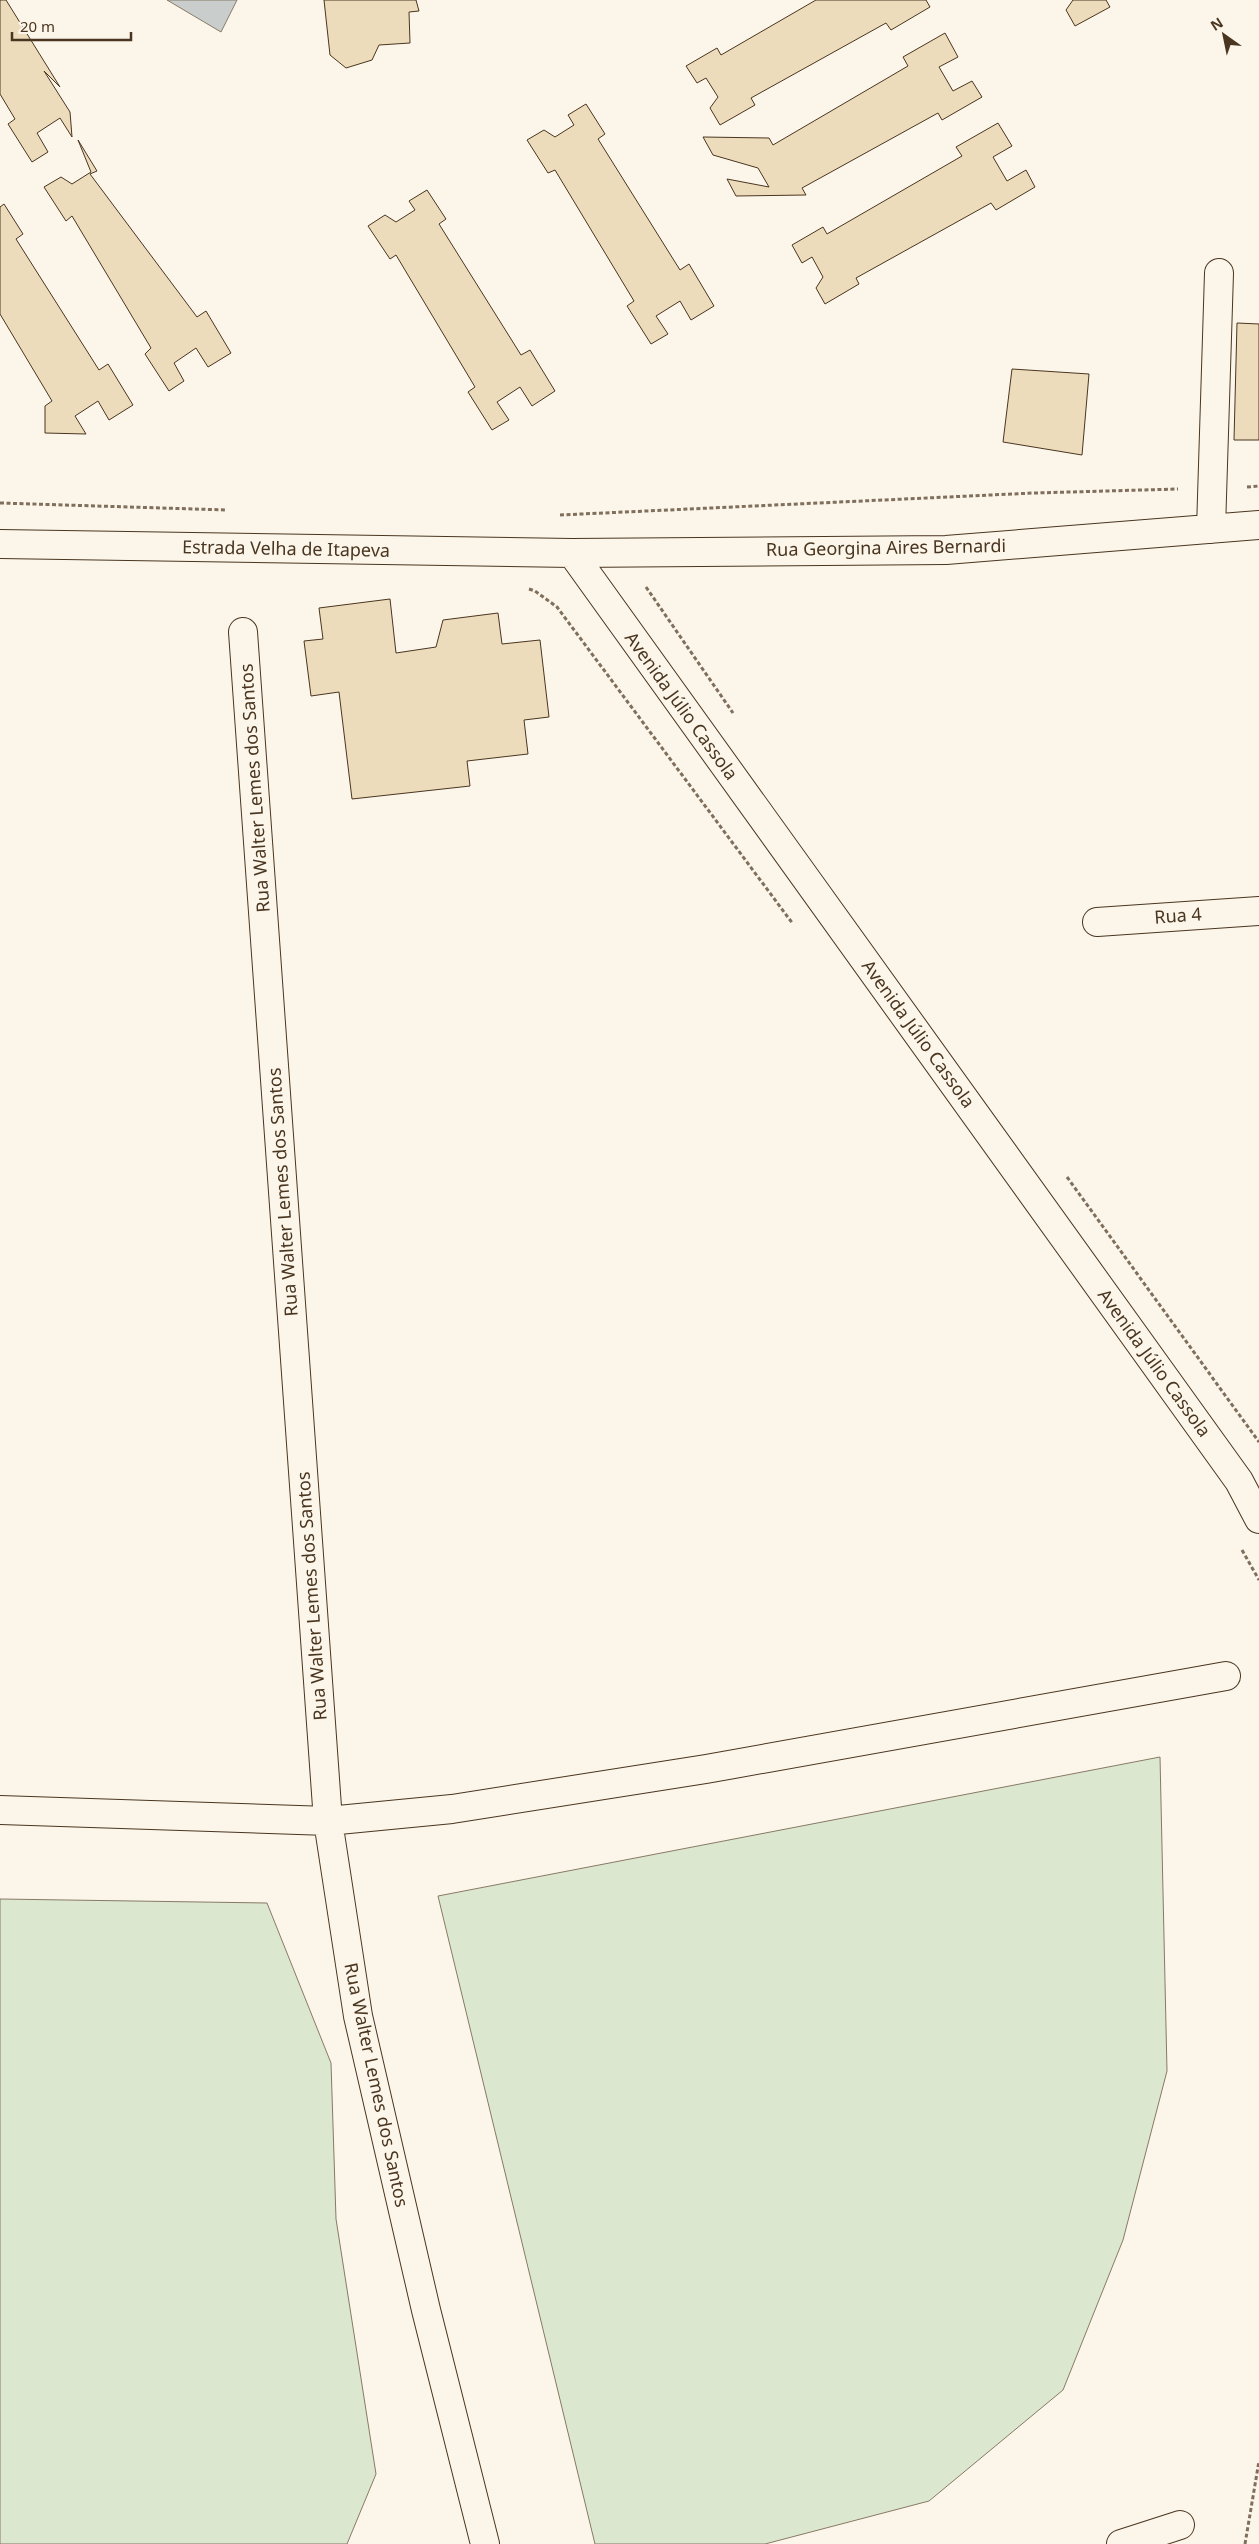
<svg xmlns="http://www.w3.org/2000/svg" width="1259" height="2544" viewBox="0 0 1259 2544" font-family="'Noto Sans',sans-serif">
  <rect width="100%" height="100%" fill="#fbf6e9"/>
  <!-- green -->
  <path fill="#dce7d0" stroke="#887966" d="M1160 1757 1167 2071 1123 2240 1063 2390 929 2501 765 2544H595L438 1896Z
    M0 1899 267 1903 331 2063 336 2219 376 2474 347 2544H0Z"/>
  <!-- water -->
  <path fill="#c9cecd" stroke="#887966" d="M167 0H237L221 32Z"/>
  <!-- building -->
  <path fill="#ecdcbc" stroke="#4a3520" d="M0 0H6L60 87 44 71 70 112 72 137 60 118 37 133 48 152 32 162 8 124 15 119 0 94Z
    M324 0H416L419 11 409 12 410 43 379 45 372 60 346 68 330 55Z
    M816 0H926L930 7 891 30 886 23 751 98 755 105 720 125 710 108 718 97 706 78 697 83 686 66 717 48 721 55Z
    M1073 0H1106L1110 7 1075 26 1066 10Z
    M945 33 958 57 939 67 953 91 972 81 982 97 942 120 938 113 802 188 806 195 736 196 727 179 769 187 758 168 713 155 703 137 769 138 773 145 908 66 903 57Z
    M586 104 605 134 598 139 680 270 689 264 714 306 691 320 680 301 656 316 668 334 651 344 627 306 634 301 555 170 548 173 527 140 544 130 555 137 574 125 568 115Z
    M998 123 1012 146 993 157 1007 181 1026 170 1035 187 996 210 991 203 856 278 859 284 825 304 816 288 823 277 812 257 802 263 792 245 823 227 827 234 962 156 956 147Z
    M78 140 97 171 90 174 197 317 206 311 231 353 208 367 196 348 174 363 184 381 169 391 145 354 151 348 72 216 66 221 44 187 61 177 72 184 91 172Z
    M427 190 446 219 439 224 521 355 530 350 555 391 532 406 520 387 497 402 509 420 492 430 468 392 475 387 396 255 390 259 368 226 385 215 396 222 415 210 409 201Z
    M4 204 23 234 16 239 99 370 108 364 133 405 109 420 98 401 75 416 86 434 45 433V406L52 401 0 314V207Z
    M1237 323 1259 324V440H1234Z
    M1012 369 1089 374 1082 455 1003 442Z
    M390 599 396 653 436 647 443 620 498 613 502 644 540 640 549 717 524 720 528 754 467 761 470 786 352 799 339 692 311 696 304 641 323 639 319 608Z"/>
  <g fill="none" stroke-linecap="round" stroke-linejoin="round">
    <defs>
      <path id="minor" d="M1211 529 1219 273
        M572 553 946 550 1259 525
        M243 632 328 1821 358 2016 426 2310 485 2544
        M1097 922 1259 911
        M0 1810 328 1821 452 1809 706 1769 1226 1676
        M1121 2544 1180 2525"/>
      <path id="major" d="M0 544 572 553 1239 1481 1259 1519"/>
    </defs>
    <!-- minor casing -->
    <use href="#minor" stroke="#4a3520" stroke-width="30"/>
    <!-- major casing -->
    <use href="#major" stroke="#4a3520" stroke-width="30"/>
    <!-- path -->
    <path stroke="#7f6f5c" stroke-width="3" stroke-dasharray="4 2.5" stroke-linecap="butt" d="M1247 487 1259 486
      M0 503 227 510
      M560 515 1034 493 1178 489
      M646 587 733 713
      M529 589 535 591 557 607 793 924
      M1067 1177 1259 1442
      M1242 1550 1259 1580
      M1245 2544 1259 2461"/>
    <!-- minor -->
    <use href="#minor" stroke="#fbf6e9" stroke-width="28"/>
    <!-- major -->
    <use href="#major" stroke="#fbf6e9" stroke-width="28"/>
  </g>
  <g text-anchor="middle" stroke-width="4" stroke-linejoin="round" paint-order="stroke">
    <!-- street labels -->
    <g font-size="18" fill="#4a3520" stroke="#fbf6e9">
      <text transform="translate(886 548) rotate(-1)" y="6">Rua Georgina Aires Bernardi</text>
      <text transform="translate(286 549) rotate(1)" y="6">Estrada Velha de Itapeva</text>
      <text transform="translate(681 706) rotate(54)" y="6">Avenida Júlio Cassola</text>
      <text transform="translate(255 788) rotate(-94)" y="6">Rua Walter Lemes dos Santos</text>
      <text transform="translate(1178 916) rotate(-4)" y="6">Rua 4</text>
      <text transform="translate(918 1034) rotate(54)" y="6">Avenida Júlio Cassola</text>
      <text transform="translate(283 1192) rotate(-94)" y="6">Rua Walter Lemes dos Santos</text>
      <text transform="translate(1154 1363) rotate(54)" y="6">Avenida Júlio Cassola</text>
      <text transform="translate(312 1596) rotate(-94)" y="6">Rua Walter Lemes dos Santos</text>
      <text transform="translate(376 2085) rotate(78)" y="6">Rua Walter Lemes dos Santos</text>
    </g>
  </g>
  <!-- north arrow -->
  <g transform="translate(1224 35) rotate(327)" stroke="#fbf6e9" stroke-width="4" paint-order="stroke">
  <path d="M0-4L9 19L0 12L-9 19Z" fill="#4a3520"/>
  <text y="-8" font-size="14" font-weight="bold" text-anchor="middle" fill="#4a3520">N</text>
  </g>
  <!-- scale -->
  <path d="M12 32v8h119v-8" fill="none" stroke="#4a3520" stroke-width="2.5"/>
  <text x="20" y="32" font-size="15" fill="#4a3520" stroke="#fbf6e9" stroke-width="4" paint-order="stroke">20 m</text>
</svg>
